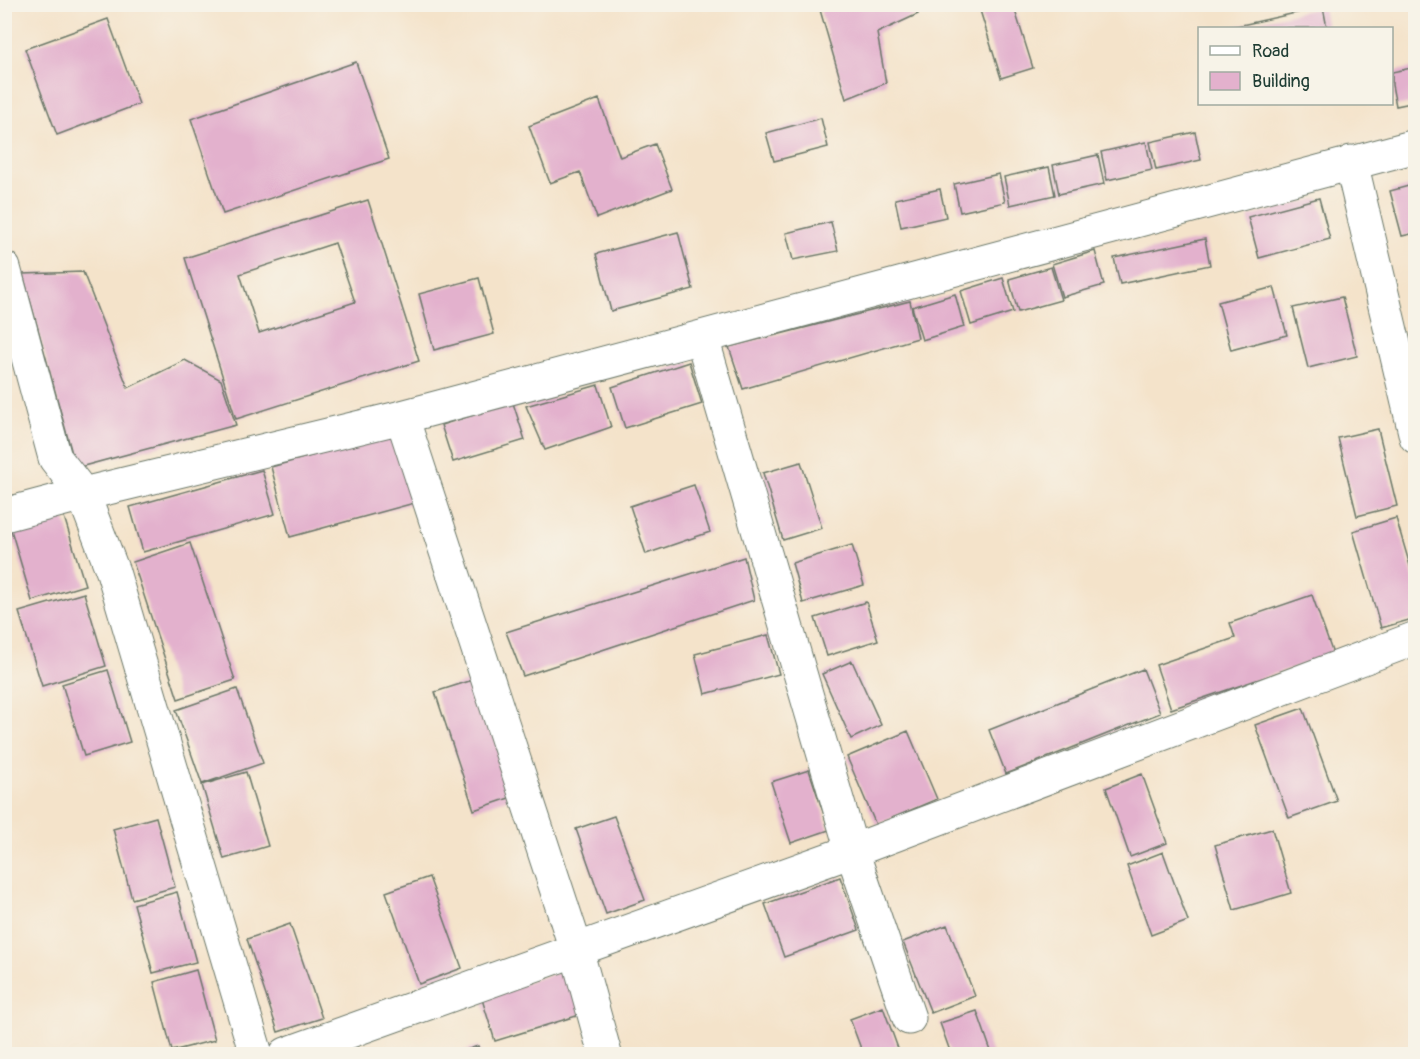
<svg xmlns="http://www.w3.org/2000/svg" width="1420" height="1059" viewBox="0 0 1420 1059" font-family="Pangolin,sans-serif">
  <rect width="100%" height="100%" fill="#f7f3e8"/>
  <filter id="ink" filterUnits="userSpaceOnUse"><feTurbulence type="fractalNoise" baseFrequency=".0167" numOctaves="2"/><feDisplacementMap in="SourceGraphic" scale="12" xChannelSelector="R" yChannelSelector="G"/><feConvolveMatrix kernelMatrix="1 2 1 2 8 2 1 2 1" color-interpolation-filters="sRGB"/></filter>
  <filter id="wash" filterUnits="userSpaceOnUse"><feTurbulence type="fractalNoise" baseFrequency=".008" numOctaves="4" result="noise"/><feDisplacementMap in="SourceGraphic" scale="24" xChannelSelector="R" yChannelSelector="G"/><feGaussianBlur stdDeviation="1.35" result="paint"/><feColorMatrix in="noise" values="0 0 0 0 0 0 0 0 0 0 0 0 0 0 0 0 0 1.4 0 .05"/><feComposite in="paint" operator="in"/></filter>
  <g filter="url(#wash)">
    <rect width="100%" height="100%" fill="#f4e3ca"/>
    <g id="blocks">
      <!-- building -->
      <path fill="#e3b1cd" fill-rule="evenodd" d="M837 4H914L918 14 877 33 886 83 846 99 820 10Z
        M978 4H1013L1033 68 1001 78Z
        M1323 7 1327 28H1228Z
        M108 19 139 104 57 135 25 49Z
        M356 62 389 159 223 214 191 119Z
        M1416 67V102L1396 106 1392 85V72Z
        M599 99 620 157 655 144 672 189 597 218 580 172 550 183 529 126Z
        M821 118 828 147 774 161 766 133Z
        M1195 132 1201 160 1156 170 1150 142Z
        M1146 142 1152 170 1107 180 1101 152Z
        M1098 155 1104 184 1059 194 1053 165Z
        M1049 167 1055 195 1010 205 1004 177Z
        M999 174 1005 202 960 212 954 184Z
        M1416 184V233L1402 236 1390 191Z
        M940 189 946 217 901 227 895 199Z
        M1319 198 1330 239 1259 258 1248 217Z
        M368 200 419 361 236 419 185 258ZM335 243 355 302 259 333 240 274Z
        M831 222 838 251 793 260 786 233Z
        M678 232 693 289 611 311 596 254Z
        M1205 239 1210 265 1120 284 1114 258Z
        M1095 251 1104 285 1062 297 1052 264Z
        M1051 267 1061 300 1018 312 1009 279Z
        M83 272 128 388 185 360 221 380 236 425 76 468 23 274Z
        M479 278 494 334 434 350 419 294Z
        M1003 278 1013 312 971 325 961 291Z
        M1274 287 1287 335 1231 350 1218 302Z
        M955 294 964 327 922 340 912 307Z
        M1342 297 1357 356 1308 368 1293 308Z
        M910 301 918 338 743 389 729 347Z
        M689 362 702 404 625 428 612 387Z
        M598 385 611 427 545 450 526 406Z
        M513 403 525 440 453 462 441 425Z
        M1378 429 1397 506 1357 516 1338 438Z
        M399 432 418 502 290 537 271 467Z
        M801 462 822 528 783 540 763 473Z
        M262 470 275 514 143 552 130 507Z
        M694 485 710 532 646 554 630 506Z
        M61 507 85 585 32 601 9 523Z
        M1396 518 1416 586V618L1381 628 1353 531Z
        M190 543 235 680 178 699 133 562Z
        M852 545 864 585 803 603 792 563Z
        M744 557 754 600 523 676 506 632Z
        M84 593 106 666 42 686 19 612Z
        M1312 595 1333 654 1171 709 1156 665 1235 638 1230 623Z
        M866 602 878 640 827 656 815 618Z
        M768 635 779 674 705 694 695 654Z
        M852 661 881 725 851 739 822 674Z
        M1143 669 1160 713 1006 774 989 730Z
        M108 670 130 742 84 756 62 684Z
        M476 679 515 796 474 810 435 692Z
        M237 689 263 763 202 784 176 710Z
        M1303 708 1337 801 1289 818 1255 725Z
        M908 731 937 799 876 825 847 757Z
        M809 770 829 830 791 843 771 782Z
        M246 772 268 846 224 859 202 785Z
        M1142 774 1167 843 1130 857 1106 788Z
        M614 816 645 900 606 914 576 829Z
        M156 817 175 887 132 899 113 829Z
        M1272 829 1291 893 1234 910 1215 845Z
        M1163 852 1188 921 1151 935 1127 866Z
        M429 877 462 968 419 984 386 892Z
        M840 877 859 930 784 957 765 904Z
        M177 892 196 962 153 973 134 904Z
        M290 924 322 1018 278 1032 247 939Z
        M947 925 975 996 931 1013 903 942Z
        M573 968 586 1013 495 1041 481 996Z
        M196 970 215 1040 172 1051 154 982Z
        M883 1007 900 1054H863L850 1019Z
        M977 1011 992 1054H951L940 1023Z
        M478 1046 481 1054H454Z"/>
    </g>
  </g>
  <g filter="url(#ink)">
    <use href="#blocks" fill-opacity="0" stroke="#6a7768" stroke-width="1.5"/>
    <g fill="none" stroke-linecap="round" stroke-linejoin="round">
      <defs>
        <path id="minor" d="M1351 162 1416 437
          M4 268 55 458 83 494 113 572 256 1054
          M702 338 852 851 909 1018
          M402 417 576 949 605 1054
          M4 515 83 494 402 417 1416 146
          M286 1054 852 851 1416 638"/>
      </defs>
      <!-- minor casing -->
      <use href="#minor" stroke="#6a7768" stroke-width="35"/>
      <!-- minor -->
      <use href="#minor" stroke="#fff" stroke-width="33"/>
    </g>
  </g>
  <!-- margin -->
  <rect width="1420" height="1059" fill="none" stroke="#f7f3e8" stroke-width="24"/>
  <!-- legend -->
  <rect x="1198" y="27" width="195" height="78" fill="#f7f3e8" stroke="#a1aaa0" stroke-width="1.5"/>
  <rect x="1210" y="46" width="30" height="9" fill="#ffffff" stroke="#a1aaa0" stroke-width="1.5"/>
  <text x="1252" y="57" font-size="18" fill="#1f3d34">Road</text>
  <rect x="1210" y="72" width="30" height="18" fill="#e3b1cd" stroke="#a1aaa0" stroke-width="1.5"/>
  <text x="1252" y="87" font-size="18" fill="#1f3d34">Building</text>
</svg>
